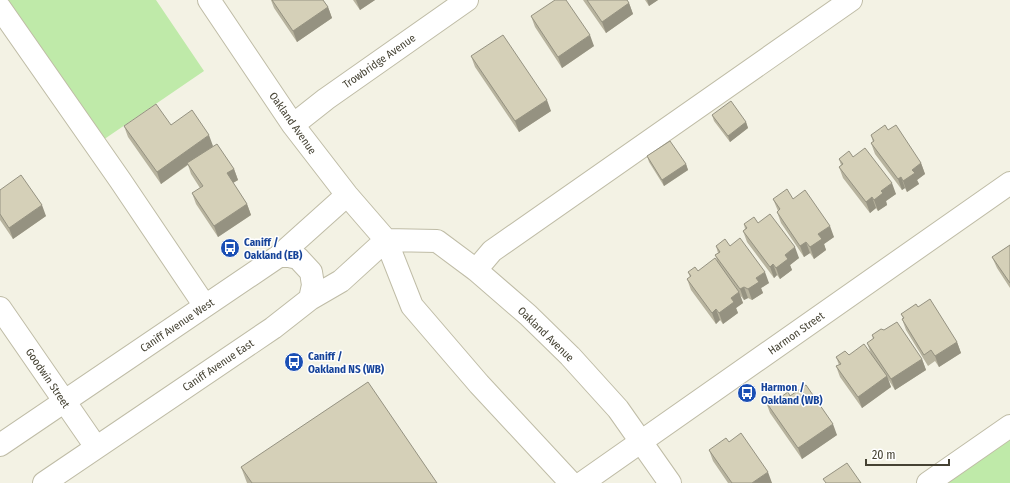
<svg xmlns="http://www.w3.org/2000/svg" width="1010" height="483" viewBox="0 0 1010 483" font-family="'Fira Sans Condensed',sans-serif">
  <rect width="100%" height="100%" fill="#f3f2e4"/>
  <!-- green -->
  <path fill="#bfeaa9" d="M8 0H156L204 71 103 140Z
    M1010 437V483H944Z"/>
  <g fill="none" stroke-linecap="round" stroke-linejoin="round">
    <defs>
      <path id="minor" d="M209 0 293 125 347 195 386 240 412 306 479 384 571 483
        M0 8 120 180 205 306
        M293 125 326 99 467 0
        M386 240 437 241 476 270 528 315 570 356 618 409 670 483
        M279 256H289L298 258 311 272 313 285 310 299
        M476 270 492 251 851 0
        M0 308 96 447
        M0 445 279 256 347 195
        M44 483 273 328 310 299 341 281 386 240
        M582 483 1010 183
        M928 483 1010 426"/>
    </defs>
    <!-- minor casing -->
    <use href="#minor" stroke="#bfbca6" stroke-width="24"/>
    <!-- minor -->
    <use href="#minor" stroke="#fff" stroke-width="22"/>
  </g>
  <!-- wall -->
  <path fill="#b7b39e" d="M271 0H323L328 7 332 18 297 42 274 8Z
    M353 0H375L360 10Z
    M583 0H627L629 3 633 14 606 33Z
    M645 0H658L649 6Z
    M531 16 594 46 562 68 535 27Z
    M471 56 551 111 519 132 475 67Z
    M712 115 746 122 748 128 730 142 714 121Z
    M124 126 213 146 234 169 238 180 233 183 247 204 251 215 218 237 196 204 192 193 200 188 191 174 188 165 161 184 128 137Z
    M888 130 921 163 925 174 917 180 919 184 907 192 905 188 902 190 875 154 871 143 873 142 871 135Z
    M647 156 686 164 688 170 664 186 649 162Z
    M853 157 896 194 886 201 887 205 878 211 876 208 870 213 843 178 839 167 841 165 839 159Z
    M0 190 46 216 13 239 0 220Z
    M773 199H793L834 237 824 244 826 250 814 259 810 253 804 257 781 223 777 212 778 211Z
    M758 223 799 258 790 265 792 270 780 279 777 275 774 278 747 242 743 231 745 229 744 224Z
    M1010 245V288L997 268 992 257Z
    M716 246H730L769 283 761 288 763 293 752 300 748 298 744 300 740 295 743 303 736 308 738 313 723 324 720 320 716 324 691 290 687 279 690 277 688 272 698 271 718 263 715 255 718 253Z
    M918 307 957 342 961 353 939 367 935 361 928 366 906 330 902 319 903 318 901 314Z
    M872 335 922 359 926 370 895 390 888 379 891 387 862 408 840 377 836 366 839 365 836 357 849 355 871 354 867 343 873 339Z
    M790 396 837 435 802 459 770 413 766 402 778 403 782 400 781 397Z
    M729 442 772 483H728L713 461 709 450Z
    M241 467 437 483H247Z"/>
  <!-- shaded-wall -->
  <path fill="#959281" d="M356 0H375L360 10Z
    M647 0H658L649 6Z
    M629 3 633 14 606 33 602 22Z
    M328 7 332 18 297 42 293 31Z
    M590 35 594 46 562 68 558 57Z
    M547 100 551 111 519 132 515 121Z
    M746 122 748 128 730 142 728 136Z
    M209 135 213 146 161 184 157 172Z
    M921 163 925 174 917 180 919 184 907 192 903 181 912 170Z
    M686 164 688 170 664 186 662 180Z
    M234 169 238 180 231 184 227 173Z
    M901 177 905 188 902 190 898 179Z
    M892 183 896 194 886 201 887 205 878 211 874 200 881 191Z
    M872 197 876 208 870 213 866 202Z
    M247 204 251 215 218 237 214 226Z
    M42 205 46 216 13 239 9 228Z
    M830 226 834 237 824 244 826 250 814 259 810 247 818 234Z
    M806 242 810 253 804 257 800 246Z
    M795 247 799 258 790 265 792 270 780 279 776 268 785 255Z
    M773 264 777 275 774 278 770 267Z
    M765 272 769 283 761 288 763 293 752 300 748 289 756 278Z
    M744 287 748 298 744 300 740 289Z
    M739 292 743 303 736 308 738 313 723 324 719 313 731 298Z
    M716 309 720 320 716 324 712 313Z
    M957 342 961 353 939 367 935 356Z
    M922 359 926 370 895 390 891 379Z
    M887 376 891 387 862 408 858 397Z
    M833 424 837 435 802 459 798 448Z
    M768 472 772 483H752Z"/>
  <!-- building -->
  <path fill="#d5d0b8" stroke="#959281" d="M272 0H323L328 7 293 31Z
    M555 0H566L590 35 558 57 531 16Z
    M587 0H627L629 3 602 22Z
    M503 35 547 100 515 121 471 56Z
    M731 101 746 122 728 136 712 115Z
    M156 104 171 125 192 110 209 135 157 172 124 126Z
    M885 125 888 130 896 125 921 163 912 170 915 173 903 181 901 177 898 179 871 143 874 141 871 135Z
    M670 141 686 164 662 180 647 156Z
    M217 144 234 169 227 173 247 204 214 226 192 193 203 186 187 163Z
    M865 148 892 183 881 191 883 193 874 200 872 197 866 202 839 167 843 164 839 159 849 151 853 157Z
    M21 175 42 205 9 228 0 214V190Z
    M787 189 793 199 805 190 830 226 818 234 822 239 810 247 806 242 800 246 777 212 780 209 773 199Z
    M770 214 795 247 785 255 788 259 776 268 773 264 770 267 743 231 747 228 744 224 754 217 758 223Z
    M740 238 765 272 756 278 759 282 748 289 744 287 740 289 715 255 720 252 716 246 725 239 730 246Z
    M1010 245V283L992 257Z
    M715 258 739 292 731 298 734 302 719 313 716 309 712 313 687 279 691 276 688 272 695 267 698 271Z
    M930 299 957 342 935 356 931 350 924 355 902 319 904 318 901 314 916 304 918 307Z
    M897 322 922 359 891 379 867 343 874 338 872 335 881 329 884 330Z
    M864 344 887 376 858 397 836 366 841 364 836 357 845 351 849 355Z
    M368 382 437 483H252L241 467Z
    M806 385 833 424 798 448 766 402 773 397 778 403 783 400 781 397 788 392 790 396Z
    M741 433 768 472 752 483H732L709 450 726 438 729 442Z
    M847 463 861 483H826L823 479Z"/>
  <!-- icons -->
  <defs>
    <symbol id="bus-disc" viewBox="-11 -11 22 22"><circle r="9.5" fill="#1a4fb4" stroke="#fff"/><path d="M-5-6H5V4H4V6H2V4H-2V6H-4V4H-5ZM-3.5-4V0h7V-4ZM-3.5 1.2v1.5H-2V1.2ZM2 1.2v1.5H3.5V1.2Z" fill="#fff"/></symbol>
  </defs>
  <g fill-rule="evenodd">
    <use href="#bus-disc" x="219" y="237" width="22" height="22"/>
    <use href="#bus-disc" x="283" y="351" width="22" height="22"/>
    <use href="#bus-disc" x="736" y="382" width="22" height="22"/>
  </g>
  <g text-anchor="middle" stroke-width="3" stroke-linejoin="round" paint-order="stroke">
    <!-- street labels -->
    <g font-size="11" fill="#454233" stroke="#fff">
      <text transform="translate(379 61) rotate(-35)" y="4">Trowbridge Avenue</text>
      <text transform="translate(293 123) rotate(55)" y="4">Oakland Avenue</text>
      <text transform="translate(177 325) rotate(-34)" y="4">Caniff Avenue West</text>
      <text transform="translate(796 333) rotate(-35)" y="4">Harmon Street</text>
      <text transform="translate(546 334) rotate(44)" y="4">Oakland Avenue</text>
      <text transform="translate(218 365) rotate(-34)" y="4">Caniff Avenue East</text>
      <text transform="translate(48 378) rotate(56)" y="4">Goodwin Street</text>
    </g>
    <!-- transit labels -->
    <g font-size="11" font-weight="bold" fill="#164399" stroke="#fff" text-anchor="start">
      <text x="244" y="246">Caniff /<tspan x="244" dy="13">Oakland (EB)</tspan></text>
      <text x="308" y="360">Caniff /<tspan x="308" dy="13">Oakland NS (WB)</tspan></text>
      <text x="761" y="391">Harmon /<tspan x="761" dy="13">Oakland (WB)</tspan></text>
    </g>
  </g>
  <!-- scale -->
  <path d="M866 459v6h83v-6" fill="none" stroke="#454233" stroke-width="2"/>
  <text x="872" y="459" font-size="12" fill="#454233" stroke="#ffffff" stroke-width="3" paint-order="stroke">20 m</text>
</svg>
